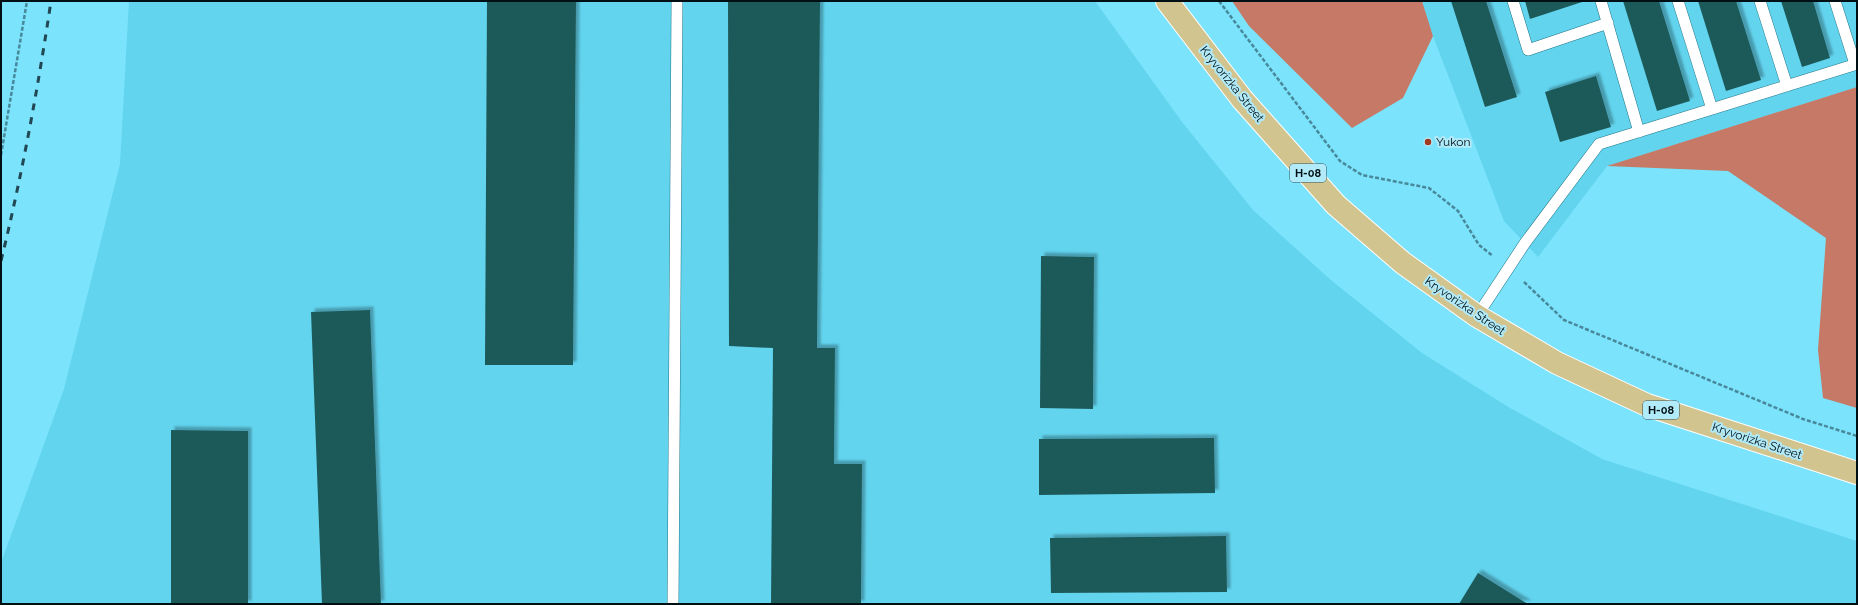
<svg xmlns="http://www.w3.org/2000/svg" width="1858" height="605" viewBox="0 0 1858 605" font-family="Raleway,sans-serif">
  <defs>
    <filter id="shadow"><feDropShadow dx="3.5" dy="-3.5" stdDeviation="1" flood-color="#0004"/></filter>
  </defs>
  <rect width="100%" height="100%" fill="#7be3fc"/>
  <!-- built -->
  <path fill="#62d4ee" d="M129 1H1095L1182 122 1253 210 1332 281 1422 353 1510 408 1602 459 1857 541V604H1V563L64 389 120 164Z
    M1422 1H1857V87L1607 166 1538 257 1504 221 1433 36Z"/>
  <!-- forest -->
  <path fill="#c57966" d="M1232 1H1422L1433 36 1403 98 1352 128 1249 26Z
    M1857 87V408L1823 398 1818 350 1826 238 1728 171 1607 166Z"/>
  <!-- building -->
  <path fill="#1f5a5a" filter="url(#shadow)" d="M487 1H576L573 365H485Z
    M728 1H820L817 348H835L834 464H862L861 604H771L773 348 729 346Z
    M1451 1H1486L1517 97 1485 107Z
    M1525 1H1581L1582 2 1530 19Z
    M1623 1H1659L1690 101 1657 111Z
    M1698 1H1736L1761 80 1726 91Z
    M1781 1H1813L1830 58 1802 67Z
    M1596 76 1611 127 1560 142 1545 92Z
    M1041 256 1094 257 1093 409 1040 408Z
    M370 310 381 604H322L311 312Z
    M171 430 248 431V604H171Z
    M1214 438 1215 493 1039 495V439Z
    M1226 536 1227 592 1051 593 1050 538Z
    M1478 573 1528 604H1459Z"/>
  <g fill="none" stroke-linecap="round" stroke-linejoin="round">
    <defs>
      <path id="lane" d="M1513 1 1528 50 1608 23
        M1601 1 1639 132
        M1678 1 1712 109
        M1760 1 1787 86
        M1835 1 1855 64
        M1477 316 1525 243 1599 144 1857 64
        M673 604 677 1"/>
      <path id="primary" d="M1167 1 1242 99 1336 205 1403 263 1477 316 1557 363 1647 405 1857 473"/>
    </defs>
    <!-- lane casing -->
    <use href="#lane" stroke="#227688" stroke-width="12"/>
    <!-- primary casing -->
    <use href="#primary" stroke="#fff" stroke-width="24"/>
    <!-- path -->
    <path stroke="#47899a" stroke-width="2.5" stroke-dasharray="4 2" stroke-linecap="butt" d="M1219 1 1340 161 1362 175 1429 188 1458 211 1479 245 1493 256
      M1 155 27 1
      M1524 282 1564 320 1803 419 1857 436"/>
    <!-- lane -->
    <use href="#lane" stroke="#fff" stroke-width="11"/>
    <!-- primary -->
    <use href="#primary" stroke="#d2c48e" stroke-width="22"/>
    <!-- rail -->
    <path stroke="#214852" stroke-width="3" stroke-dasharray="7 7" stroke-linecap="butt" d="M1 261C22 175 38 88 51 1"/>
  </g>
  <!-- markers -->
  <circle fill="#a23a20" stroke="#b1eaf8" stroke-width="1.5" cx="1428" cy="142" r="4"/>
  <g text-anchor="middle" stroke-width="4" stroke-linejoin="round" paint-order="stroke">
    <!-- shield labels -->
    <g fill="#b1eaf8" stroke="#355158" stroke-width="1">
      <rect x="1290" y="164" width="36" height="18" rx="3"/>
      <rect x="1643" y="401" width="36" height="18" rx="3"/>
    </g>
    <g font-size="11" font-weight="bold" fill="#000f14">
      <text x="1308" y="177">Н-08</text>
      <text x="1661" y="414">Н-08</text>
    </g>
    <!-- street labels -->
    <g font-size="12" fill="#000f14" stroke="#b1eaf8">
      <text transform="translate(1232 84) rotate(51)" y="4">Kryvorizka Street</text>
      <text transform="translate(1465 306) rotate(34)" y="4">Kryvorizka Street</text>
      <text transform="translate(1757 441) rotate(18)" y="4">Kryvorizka Street</text>
    </g>
    <!-- poi labels -->
    <g font-size="12" fill="#000f14" stroke="#b1eaf8" text-anchor="start">
      <text x="1436" y="146">Yukon</text>
    </g>
  </g>
  <!-- border -->
  <rect width="1858" height="605" fill="none" stroke="#000f14" stroke-width="4"/>
</svg>
